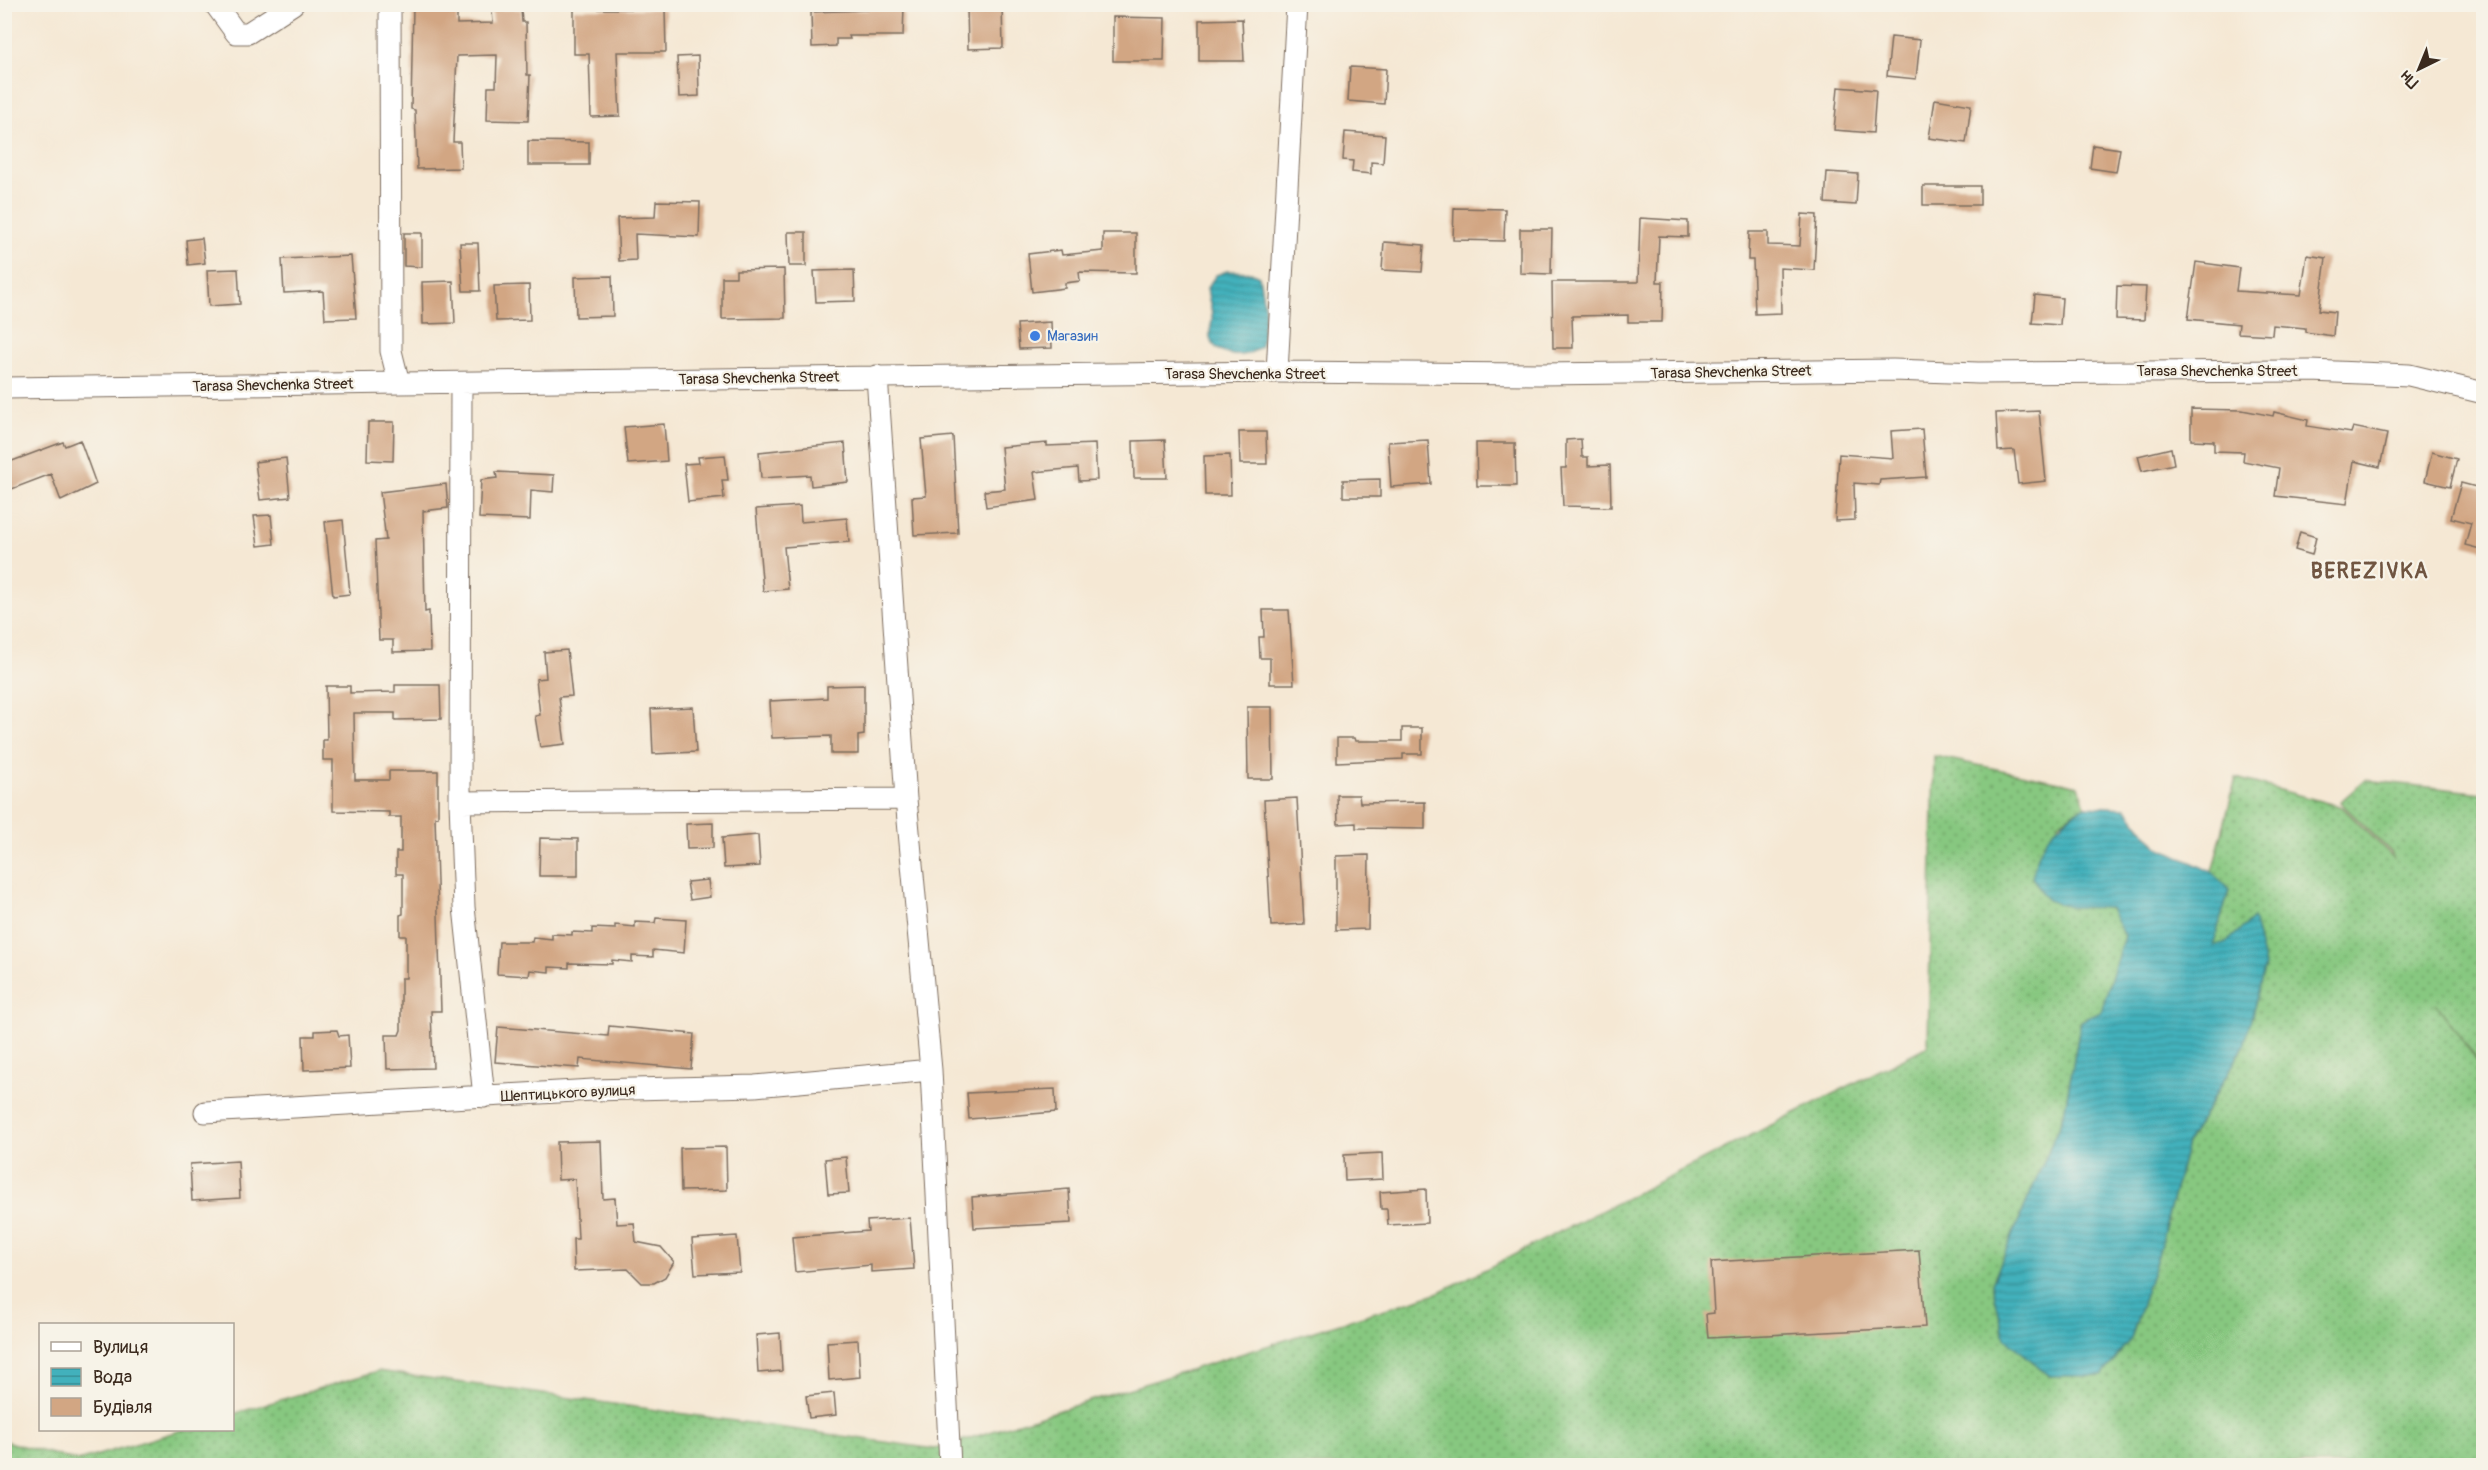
<svg xmlns="http://www.w3.org/2000/svg" width="2488" height="1470" viewBox="0 0 2488 1470" font-family="Pangolin,sans-serif">
  <defs>
    <pattern id="grass-dots" width="8" height="8" patternUnits="userSpaceOnUse" patternTransform="scale(1.5)"><rect width="8" height="8" fill="#87c880"/><path d="M2 2h.1M6 6h.1" fill="none" stroke="#70a368" stroke-width="1.8" stroke-linecap="round"/></pattern>
    <pattern id="water-rules" width="6" height="5" patternUnits="userSpaceOnUse" patternTransform="scale(1.5)"><rect width="6" height="5" fill="#42b1bc"/><path d="M0 2.5h6" fill="none" stroke="#389098"/></pattern>
  </defs>
  <rect width="100%" height="100%" fill="#f7f3e8"/>
  <filter id="ink" filterUnits="userSpaceOnUse"><feTurbulence type="fractalNoise" baseFrequency=".0167" numOctaves="2"/><feDisplacementMap in="SourceGraphic" scale="12" xChannelSelector="R" yChannelSelector="G"/><feConvolveMatrix kernelMatrix="1 2 1 2 8 2 1 2 1" color-interpolation-filters="sRGB"/></filter>
  <filter id="wash" filterUnits="userSpaceOnUse"><feTurbulence type="fractalNoise" baseFrequency=".008" numOctaves="4" result="noise"/><feDisplacementMap in="SourceGraphic" scale="24" xChannelSelector="R" yChannelSelector="G"/><feGaussianBlur stdDeviation="1.35" result="paint"/><feColorMatrix in="noise" values="0 0 0 0 0 0 0 0 0 0 0 0 0 0 0 0 0 1.4 0 .05"/><feComposite in="paint" operator="in"/></filter>
  <g filter="url(#wash)">
    <rect width="100%" height="100%" fill="#f5e8d4"/>
    <!-- grass -->
    <path fill="url(#grass-dots)" stroke="#61794f" stroke-width="1.5" d="M1934 756 2079 786 2085 806 2058 823 2111 908 2124 936 2101 1013 2081 1021 2064 1114 1992 1284 2005 1338 2050 1376 2131 1338 2158 1255 2187 1143 2244 1046 2227 942 2212 947 2229 890 2212 872 2236 778 2342 807 2393 857 2392 853 2340 802 2365 780 2483 793V1068L2436 1003 2483 1070V1465L5 1466 4 1441 78 1461 182 1430H232L233 1414 378 1371 935 1449 1440 1292 1928 1046Z"/>
    <!-- water -->
    <path fill="url(#water-rules)" stroke="#3e6e6d" stroke-width="1.5" d="M1227 271 1251 272 1259 276 1265 311 1261 346C1247 359 1220 359 1211 340 1208 334 1211 328 1212 321 1213 311 1208 298 1207 288L1216 275Z
      M2085 806 2125 808 2157 846 2212 872 2229 890 2213 946 2227 942 2253 918 2265 965 2244 1046 2187 1143 2158 1255 2131 1338 2102 1376H2050L2005 1338 1992 1284 2064 1114 2081 1021 2101 1012 2124 936 2110 908 2070 907 2047 900 2032 877C2040 839 2053 827 2085 806Z"/>
    <g id="blocks">
      <!-- building -->
      <path fill="#d2a683" d="M1002 5 1003 48 968 49 967 6Z
        M413 6 457 7V24L493 23 492 10 521 9 522 22H526L527 75H530L528 121 487 120 488 87H496L497 55 457 56 453 142H460L461 168 417 169 415 110 411 109Z
        M868 7H904L903 36H849L850 39H836V46L812 47 811 12 868 10Z
        M574 9H665L666 52H617L620 116 591 117 589 54H574Z
        M1113 17 1165 18 1164 61H1113Z
        M1242 19 1244 61H1199V20Z
        M1891 37 1920 40 1916 79 1887 76Z
        M698 56 699 96 679 97 677 57Z
        M1350 67 1386 69 1384 104 1348 101Z
        M1838 87 1876 90 1873 133 1834 130Z
        M1935 99 1971 105 1966 143 1929 138Z
        M1345 132 1385 135 1383 163 1371 162V174L1352 172 1353 161 1343 160Z
        M528 141 589 142V165H528Z
        M2093 145 2120 149 2116 172 2090 168Z
        M1827 172 1858 174 1856 205 1825 203Z
        M1923 186H1980V205H1923Z
        M656 201 700 202 699 237 635 234 636 260 619 261 617 218 655 217Z
        M1454 208 1505 209 1504 241 1453 240Z
        M1802 214 1817 215 1814 270 1780 268 1781 313 1755 314 1753 260H1748L1749 232H1768V245L1800 246Z
        M1640 218 1688 221V237L1659 236 1657 282H1663L1662 322H1628V315L1572 316 1573 348H1553L1552 282H1638Z
        M1520 229H1552L1551 274 1520 273Z
        M788 232H806V266H789Z
        M404 233H422V267L404 266Z
        M1103 233H1136V273L1079 272 1080 281 1065 283V288L1032 292 1028 254 1061 250 1062 255 1103 251Z
        M202 238 205 263 188 265 186 240Z
        M1384 242 1424 245 1422 272 1382 270Z
        M460 243H478L480 291H463Z
        M2307 255 2326 258 2319 310 2335 312 2333 336 2305 332V328L2273 325 2272 335 2238 333 2239 324 2188 319 2196 262 2239 268 2236 291 2301 295Z
        M351 256 356 318 325 319 323 291 284 293 282 259Z
        M238 269 240 304 209 306 207 270Z
        M784 269 785 318 722 319V277H736V270Z
        M854 270 855 301 816 302 814 271Z
        M612 276 613 316 576 317 575 277Z
        M453 281 455 323 423 324 422 282Z
        M529 285 530 320 496 321 494 286Z
        M2117 286 2146 287 2144 320 2116 319Z
        M2035 295 2062 298 2060 325 2032 323Z
        M1051 322 1052 348 1019 349 1017 324Z
        M2191 409 2242 410 2273 416 2274 412 2308 420 2307 426 2351 433 2353 427 2387 434 2380 467 2354 461 2347 504 2275 496 2279 468 2243 461 2244 452 2214 451V441L2191 440Z
        M2039 411 2046 481 2018 484 2014 450 1998 451 1996 413Z
        M368 422H394L393 461 367 460Z
        M664 424 667 461 628 464 624 427Z
        M1922 429 1926 477 1880 480 1879 485 1854 483 1855 520 1835 521 1839 454 1893 458 1891 431Z
        M1239 432H1266L1267 464H1240Z
        M953 436 958 533 914 535 912 497 926 496 921 439Z
        M1581 439 1582 457H1588V466L1610 465 1611 507 1563 506 1561 468H1566V440Z
        M80 440 96 484 61 501 51 474 4 492V464L63 442 65 446Z
        M1165 440 1167 478H1134L1133 441Z
        M1428 440 1431 484 1391 487 1388 442Z
        M845 443 848 482 811 486 810 475 761 478 759 452Z
        M1047 443V446L1095 444 1097 480 1079 481 1078 468 1034 472 1038 500 986 507 984 491 1005 489 1001 447Z
        M1476 443H1515L1516 486H1477Z
        M2171 448 2174 464 2142 471 2138 456Z
        M2432 452 2457 459 2450 487 2425 481Z
        M725 455 728 480H722L724 498 688 502 684 464 699 463 698 457Z
        M1230 455 1231 495H1205L1204 456Z
        M286 458 290 497 260 500 255 462Z
        M496 472 554 475 553 492 531 490 530 520 479 518 481 480 497 478Z
        M1380 479V497H1343V480Z
        M2461 483 2484 489V550L2465 545 2471 523 2451 518Z
        M446 484 448 508 423 511 425 612 429 611 430 651 393 652V640H379L375 541 386 540 380 492Z
        M800 506 801 522 847 518 849 542 784 547 788 589 763 591 756 509Z
        M271 515 274 544 258 546 254 516Z
        M343 520 350 594 333 596 325 522Z
        M2300 532 2316 537 2312 555 2295 550Z
        M1263 610H1289L1294 684H1270V658H1260L1259 637H1264Z
        M567 650 572 696 559 697 565 744 540 747 535 716 540 715 536 679 546 678 544 652Z
        M395 685H440L441 719 395 720V713H354L355 780H389V771H438V817H435L441 1011H431L433 1068 387 1069 386 1035H399L401 1030V978H406V936H400V915L403 914V874H396V852H401V817H389V812L333 811V760H323V740H327L326 686H350V693L395 692Z
        M864 685V735L858 736V754H831V736L772 738 770 701 827 698V686Z
        M693 707 696 752 653 754 651 709Z
        M1247 707H1272L1273 779H1248Z
        M1402 728H1422V754H1403V759L1337 762V738H1354L1355 741H1402Z
        M1337 795H1359L1360 803 1425 802V829L1356 828V823L1338 824Z
        M1297 798 1304 924 1271 926 1264 800Z
        M713 823V848L687 849 686 824Z
        M758 835 760 866 724 868 722 838Z
        M540 838 578 839V876H539Z
        M1369 855 1368 929 1336 930V856Z
        M708 880 710 897 690 900 687 882Z
        M656 918 686 920 684 953 653 950V957L632 956V962L612 960V964L569 963V968L549 967V972L530 970 529 976 497 974 499 942H532L533 937 552 939V934L572 935V932L592 933V928L615 929V925L635 927V922L655 923Z
        M609 1026 694 1034 691 1069 580 1059 579 1068 495 1062 498 1027 608 1036Z
        M337 1030 339 1036 348 1035 350 1068 304 1070 303 1036H315V1031Z
        M1055 1089 1056 1112 969 1119 967 1093Z
        M601 1141 603 1199 615 1198 617 1224 634 1223 636 1242 661 1247 674 1262 665 1277 654 1283H642L628 1269 574 1271 573 1239H578L575 1179 558 1180 557 1142Z
        M726 1147 727 1190 681 1191 680 1148Z
        M1382 1153 1383 1179 1345 1181 1344 1155Z
        M846 1157 849 1193 828 1194 825 1159Z
        M238 1161 240 1198 192 1201 190 1164Z
        M1069 1189 1071 1223 974 1228 972 1197Z
        M1426 1189 1427 1223 1388 1225 1387 1209H1381L1380 1192Z
        M910 1218 914 1269 871 1272V1265L795 1272 792 1237 868 1231 867 1221Z
        M737 1236 740 1272 695 1274 692 1239Z
        M1919 1250 1925 1327 1708 1338 1706 1314 1714 1313 1711 1262Z
        M780 1333 782 1371 758 1373 756 1335Z
        M858 1340 860 1377 829 1380 827 1342Z
        M834 1393 836 1415 809 1418 806 1396Z"/>
    </g>
  </g>
  <g filter="url(#ink)">
    <use href="#blocks" fill-opacity="0" stroke="#7c6c5e" stroke-width="1.5"/>
    <g fill="none" stroke-linecap="round" stroke-linejoin="round">
      <defs>
        <path id="minor" d="M215 4 236 33H248L293 4
          M390 4 391 351 399 383
          M1277 372 1297 4
          M877 376 906 799 931 1070 950 1466
          M461 383 460 802 906 799
          M4 388 1277 372 1539 374 1893 370 1978 373 2311 371 2409 375 2484 393
          M460 802 464 907 484 1097
          M205 1112 593 1090 755 1086 931 1070"/>
      </defs>
      <!-- minor casing -->
      <use href="#minor" stroke="#7c6c5e" stroke-width="23"/>
      <!-- minor -->
      <use href="#minor" stroke="#fff" stroke-width="21"/>
    </g>
  </g>
  <!-- markers -->
  <circle fill="#3f7fe0" stroke="#f7f3e8" stroke-width="2" cx="1035" cy="336" r="6"/>
  <g text-anchor="middle" stroke-width="4.5" stroke-linejoin="round" paint-order="stroke">
    <!-- shop labels -->
    <g font-size="15" fill="#366cbe" stroke="#f7f3e8" text-anchor="start">
      <text x="1047" y="341">Магазин</text>
    </g>
    <!-- street labels -->
    <g font-size="15" fill="#3b2a1e" stroke="#f7f3e8">
      <text x="2217" y="376">Tarasa Shevchenka Street</text>
      <text transform="translate(1731 372) rotate(-1)" y="5">Tarasa Shevchenka Street</text>
      <text x="1245" y="379">Tarasa Shevchenka Street</text>
      <text transform="translate(759 378) rotate(-1)" y="5">Tarasa Shevchenka Street</text>
      <text transform="translate(273 385) rotate(-1)" y="5">Tarasa Shevchenka Street</text>
      <text transform="translate(568 1093) rotate(-3)" y="5">Шептицького вулиця</text>
    </g>
    <!-- district labels -->
    <g font-size="21" font-weight="bold" letter-spacing="1.5" fill="#705541" stroke="#f7f3e8">
      <text x="2370" y="578">BEREZIVKA</text>
    </g>
  </g>
  <!-- margin -->
  <rect width="2488" height="1470" fill="none" stroke="#f7f3e8" stroke-width="24"/>
  <!-- legend -->
  <rect x="39" y="1323" width="195" height="108" fill="#f7f3e8" stroke="#aca397" stroke-width="1.5"/>
  <rect x="51" y="1342" width="30" height="9" fill="#ffffff" stroke="#aca397" stroke-width="1.5"/>
  <text x="93" y="1353" font-size="18" fill="#3b2a1e">Вулиця</text>
  <rect x="51" y="1368" width="30" height="18" fill="url(#water-rules)" stroke="#aca397" stroke-width="1.5"/>
  <text x="93" y="1383" font-size="18" fill="#3b2a1e">Вода</text>
  <rect x="51" y="1398" width="30" height="18" fill="#d2a683" stroke="#aca397" stroke-width="1.5"/>
  <text x="93" y="1413" font-size="18" fill="#3b2a1e">Будівля</text>
  <!-- north arrow -->
  <g transform="translate(2419 69) rotate(223)" stroke="#f7f3e8" stroke-width="4.5" paint-order="stroke">
  <path d="M0-4.5L10 22L0 15L-10 22Z" fill="#3b2a1e"/>
  <text y="-9" font-size="16" font-weight="bold" text-anchor="middle" fill="#3b2a1e">Пн</text>
  </g>
</svg>
